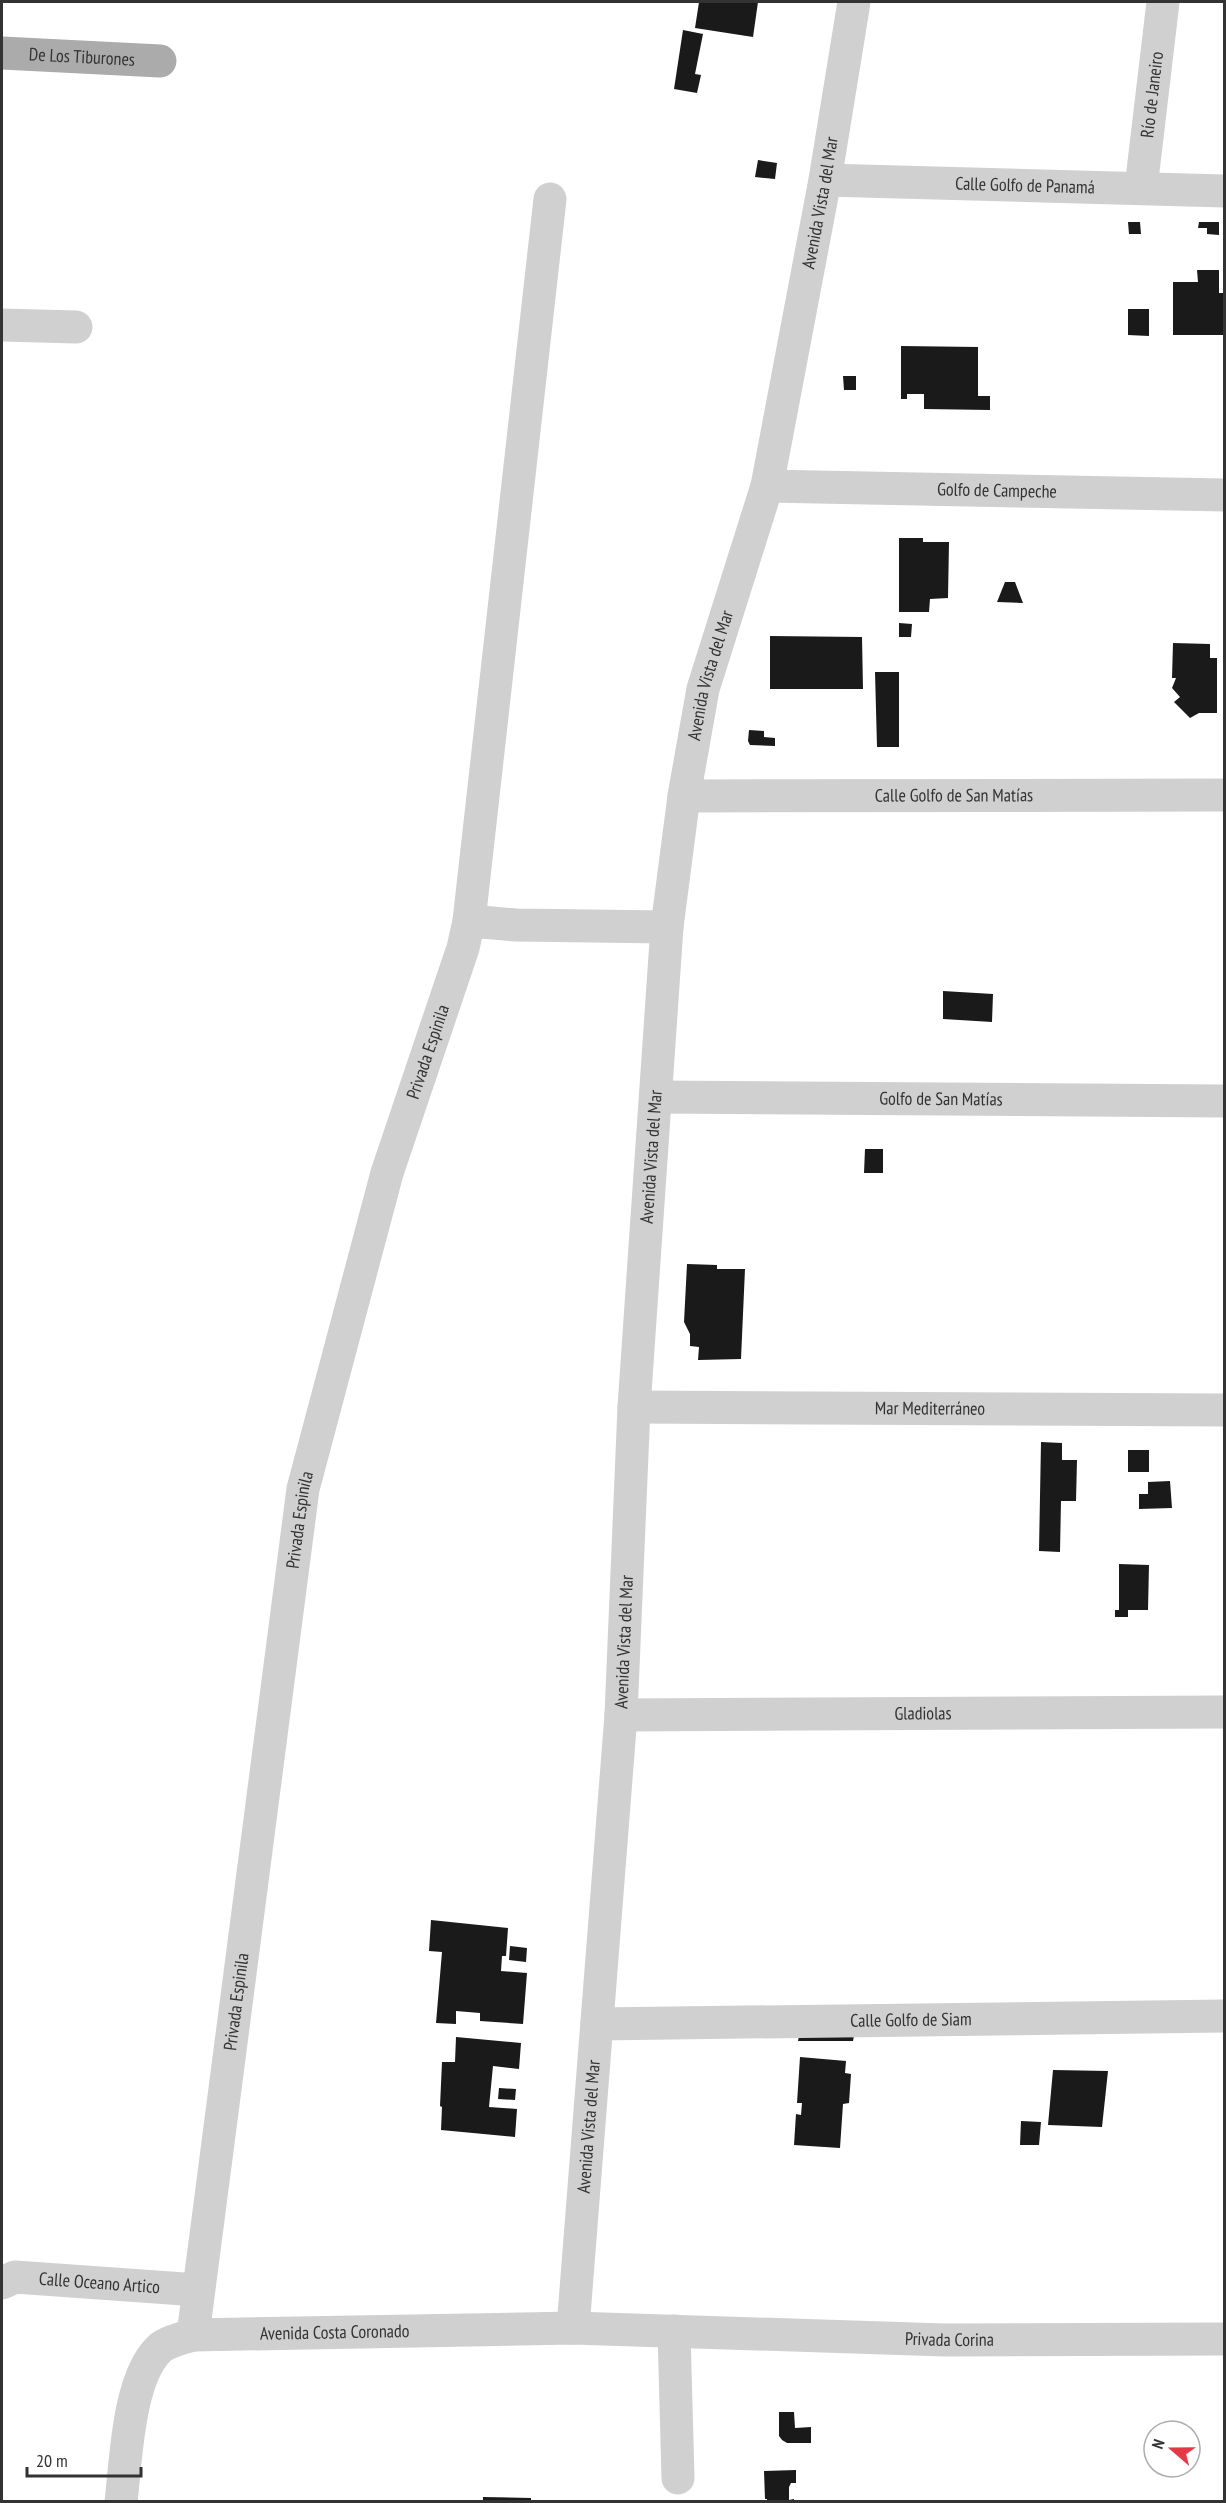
<svg xmlns="http://www.w3.org/2000/svg" width="1226" height="2503" viewBox="0 0 1226 2503" font-family="'PT Sans Narrow',sans-serif">
  <rect width="100%" height="100%" fill="#fff"/>
  <!-- building -->
  <path fill="#1a1a1a" d="M699 2H758L753 37 695 28Z
    M683 30 703 34 695 74 701 75 697 93 674 89Z
    M758 160 777 163 775 179 755 177Z
    M1128 222H1140L1141 234H1129Z
    M1199 222H1219V235L1207 234V228H1198Z
    M1197 270H1219V293H1224V335H1173V282H1198Z
    M1128 309H1149V336L1128 335Z
    M901 346 978 347V396H990V410L924 409V394H907V399H901Z
    M843 376H856V390H844Z
    M899 538H923V542H949L948 598 930 599 929 612H899Z
    M1005 582H1015L1023 603 997 602Z
    M899 623 912 624 911 637H899Z
    M770 636 862 637 863 689H770Z
    M1173 643 1210 644V658H1217V713H1199L1190 718 1174 702 1180 697 1172 688 1176 678H1172Z
    M875 672H899V747H877Z
    M749 730 764 731V737L775 738V746L750 745 748 741Z
    M943 991 993 994 992 1022 943 1019Z
    M865 1149H883V1173H864Z
    M687 1264 717 1265V1269H745L741 1359 698 1360 699 1347 690 1346V1334L684 1322Z
    M1041 1442 1062 1443V1460H1077L1076 1501H1061L1060 1552 1039 1551Z
    M1128 1450H1149V1472H1128Z
    M1170 1481 1172 1508 1139 1509V1494H1148V1482Z
    M1119 1564 1149 1565 1148 1610H1128V1617H1115V1610H1119Z
    M431 1920 508 1928 506 1956H502L501 1971 527 1973 523 2024 480 2021V2013L456 2011V2024L436 2023 442 1952 429 1951Z
    M510 1946 527 1948 526 1962 509 1960Z
    M799 2036H854L853 2041H798Z
    M456 2037 521 2043 519 2069 493 2066 489 2107 517 2109 515 2137 441 2130 442 2107 440 2106 442 2062H455Z
    M800 2057 846 2061 845 2073 851 2074 849 2103 843 2104 840 2148 794 2145 796 2114 801 2115 802 2103H797Z
    M1053 2070 1108 2071 1102 2127 1048 2125Z
    M499 2088 516 2089 515 2100 498 2099Z
    M1021 2121 1041 2122 1039 2145H1020Z
    M779 2412H794L795 2428 811 2427V2443H787L782 2440 779 2436Z
    M796 2470V2483H791L789 2487V2500L794 2499V2502H767V2499H765L764 2471Z
    M483 2497 531 2498V2502H483Z"/>
  <g fill="none" stroke-linecap="round" stroke-linejoin="round">
    <!-- minor -->
    <g stroke="#d0d0d0" stroke-width="33">
      <path id="s1" d="M825 180 1224 191"/>
      <path id="s2" d="M1141 188 1163 2"/>
      <path d="M2 325 76 327"/>
      <path id="s3" d="M767 486 1224 495"/>
      <path id="s4" d="M684 796 1224 795"/>
      <path d="M469 921 516 925 667 927"/>
      <path id="s5" d="M656 1097 1224 1101"/>
      <path id="s6" d="M634 1407 1224 1410"/>
      <path id="s7" d="M621 1715 1224 1712"/>
      <path id="s8" d="M597 2024 1224 2016"/>
      <path id="s9" d="M2 2283 15 2277 198 2290"/>
      <path id="s10" d="M573 2328 621 1715 634 1407 667 927 684 796 703 689 767 486 825 180 854 2"/>
      <path d="M674 2331 678 2478"/>
      <path id="s11" d="M193 2335 303 1489 387 1173 463 948 469 921 550 199"/>
      <path id="s12" d="M121 2502C126 2460 128 2379 159 2349 166 2342 183 2338 193 2335L573 2328 945 2340 1224 2339"/>
    </g>
    <!-- major -->
    <path stroke="#ababab" stroke-width="33" id="s13" d="M2 53 160 61"/>
  </g>
  <g text-anchor="middle" stroke-width="6" stroke-linejoin="round" paint-order="stroke">
    <!-- street labels -->
    <g font-size="18" fill="#333" stroke="#fff">
      <text dy="6" stroke="none"><textPath href="#s13" startOffset="80">De Los Tiburones</textPath></text>
      <text dy="6" stroke="none"><textPath href="#s2" startOffset="94">Río de Janeiro</textPath></text>
      <text dy="6" stroke="none"><textPath href="#s1" startOffset="200">Calle Golfo de Panamá</textPath></text>
      <text dy="6" stroke="none"><textPath href="#s10" startOffset="2146">Avenida Vista del Mar</textPath></text>
      <text dy="6" stroke="none"><textPath href="#s3" startOffset="230">Golfo de Campeche</textPath></text>
      <text dy="6" stroke="none"><textPath href="#s10" startOffset="1660">Avenida Vista del Mar</textPath></text>
      <text dy="6" stroke="none"><textPath href="#s4" startOffset="270">Calle Golfo de San Matías</textPath></text>
      <text dy="6" stroke="none"><textPath href="#s11" startOffset="1308">Privada Espinila</textPath></text>
      <text dy="6" stroke="none"><textPath href="#s5" startOffset="285">Golfo de San Matías</textPath></text>
      <text dy="6" stroke="none"><textPath href="#s10" startOffset="1174">Avenida Vista del Mar</textPath></text>
      <text dy="6" stroke="none"><textPath href="#s6" startOffset="296">Mar Mediterráneo</textPath></text>
      <text dy="6" stroke="none"><textPath href="#s11" startOffset="822">Privada Espinila</textPath></text>
      <text dy="6" stroke="none"><textPath href="#s10" startOffset="688">Avenida Vista del Mar</textPath></text>
      <text dy="6" stroke="none"><textPath href="#s7" startOffset="302">Gladiolas</textPath></text>
      <text dy="6" stroke="none"><textPath href="#s11" startOffset="336">Privada Espinila</textPath></text>
      <text dy="6" stroke="none"><textPath href="#s8" startOffset="314">Calle Golfo de Siam</textPath></text>
      <text dy="6" stroke="none"><textPath href="#s10" startOffset="202">Avenida Vista del Mar</textPath></text>
      <text dy="6" stroke="none"><textPath href="#s9" startOffset="99">Calle Oceano Artico</textPath></text>
      <text dy="6" stroke="none"><textPath href="#s12" startOffset="339">Avenida Costa Coronado</textPath></text>
      <text dy="6" stroke="none"><textPath href="#s12" startOffset="954">Privada Corina</textPath></text>
    </g>
  </g>
  <!-- border -->
  <rect width="1226" height="2503" fill="none" stroke="#333333" stroke-width="6"/>
  <!-- north arrow -->
  <g transform="translate(1172 2449) rotate(290)"><circle r="28" fill="#ffffff" stroke="#adadad" stroke-width="1.5"/>
  <path d="M0-4.5L10 22L0 15L-10 22Z" fill="#e63946"/>
  <text y="-9" font-size="16" font-weight="bold" text-anchor="middle" fill="#333333">N</text>
  </g>
  <!-- scale -->
  <path d="M27 2467v9h114v-9" fill="none" stroke="#333333" stroke-width="3"/>
  <text x="36" y="2467" font-size="18" fill="#333333" stroke="#ffffff" stroke-width="4.5" paint-order="stroke">20 m</text>
</svg>
